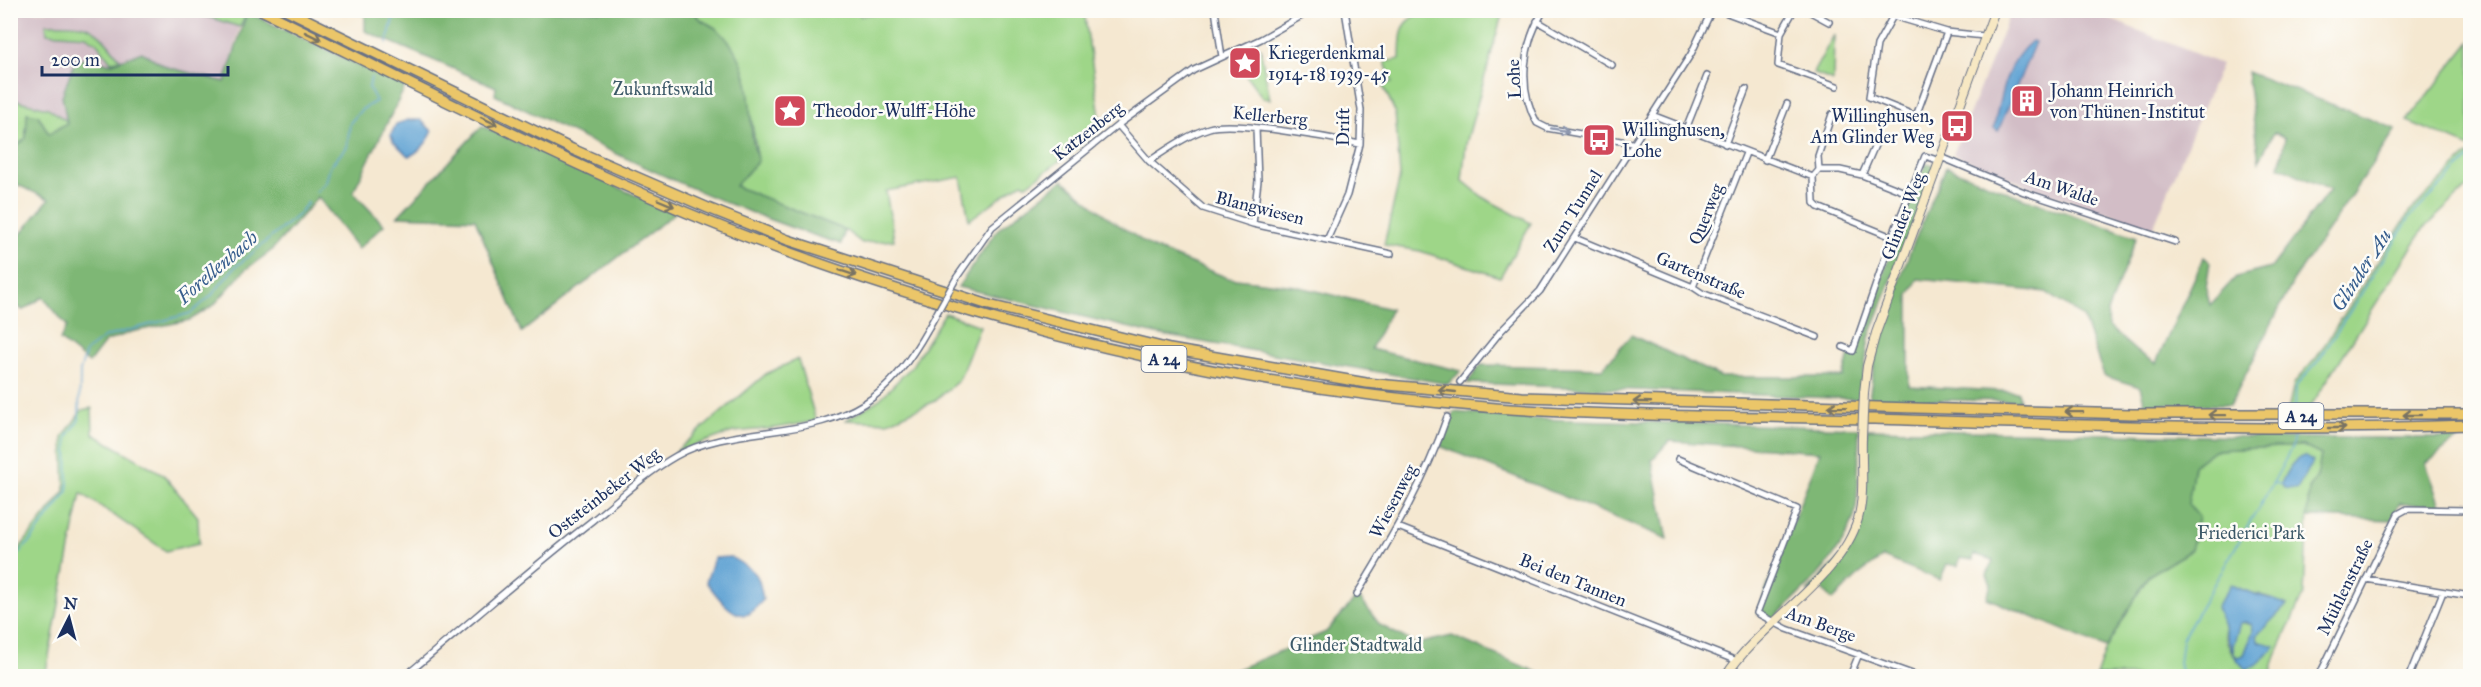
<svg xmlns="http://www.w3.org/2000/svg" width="2481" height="687" viewBox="0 0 2481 687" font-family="'IM FELL Great Primer',serif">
  <rect width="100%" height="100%" fill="#fdfcf7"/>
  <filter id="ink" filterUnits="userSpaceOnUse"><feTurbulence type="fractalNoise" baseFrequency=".0167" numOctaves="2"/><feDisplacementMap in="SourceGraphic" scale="12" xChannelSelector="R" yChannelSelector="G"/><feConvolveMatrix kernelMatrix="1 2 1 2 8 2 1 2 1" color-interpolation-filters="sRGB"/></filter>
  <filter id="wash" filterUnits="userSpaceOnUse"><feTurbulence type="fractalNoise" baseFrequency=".008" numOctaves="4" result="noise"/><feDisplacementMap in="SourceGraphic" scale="24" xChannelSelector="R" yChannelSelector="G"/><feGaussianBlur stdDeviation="1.35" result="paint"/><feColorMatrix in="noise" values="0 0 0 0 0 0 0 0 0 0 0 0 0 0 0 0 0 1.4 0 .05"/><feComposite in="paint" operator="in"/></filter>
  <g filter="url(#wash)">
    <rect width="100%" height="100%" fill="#f5e8d1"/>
    <!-- industrial -->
    <path fill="#d2bdc6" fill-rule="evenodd" d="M11 11H189L240 27 225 82 167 67 142 52 110 64 90 57 62 105 68 122 48 108 11 99ZM47 24 101 34 103 53 97 43 86 36 48 33Z
      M2011 11H2090L2221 64 2153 228 2028 186 1953 154Z"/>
    <!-- green -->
    <path fill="#9ed688" stroke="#5c8273" stroke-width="1.5" fill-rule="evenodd" d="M243 10 247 12 240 27 189 11Z
      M694 10H859L860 16 891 10 1084 11 1102 130 1027 185 1022 182 969 220 961 177 886 191 894 240 862 243 845 230 735 186 758 161 743 67C737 54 729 41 719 31 711 23 698 22 694 10Z
      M1424 11H1503L1466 144 1462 180 1484 198 1531 223 1500 277 1420 251 1384 245 1400 176 1395 112 1382 84 1392 82 1385 62 1400 59C1401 33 1398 23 1424 11Z
      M46 24C89 23 94 24 120 59L111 62 97 43 86 36 47 33Z
      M1834 35 1833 81 1813 73Z
      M2470 42V147L2407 121Z
      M1260 47 1270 99 1263 98 1234 59Z
      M10 99 48 108 68 122 49 134 38 115 25 128 26 138 17 146 11 138Z
      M2468 155 2470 157V185L2424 228 2309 409 2288 410 2294 383 2317 357 2409 213Z
      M945 313 980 326 959 380 933 402 888 422 846 420 880 399 912 366Z
      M798 359 816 421 776 428 733 432 675 452 766 374Z
      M92 408 93 434 163 474 198 517 199 543 166 551 81 493 45 676H11V559L65 491 63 437 82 410Z
      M2302 446 2322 455 2317 477 2309 489 2304 593 2276 655 2270 676H2096L2106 648 2148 576 2191 550 2188 504 2194 465 2214 450ZM2242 592 2259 594 2287 605 2260 629 2246 669C2234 659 2221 638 2225 621 2228 612 2237 600 2242 592Z
      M2240 622 2252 625 2253 631 2244 655 2239 657 2234 655 2232 647Z"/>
    <!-- forest -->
    <path fill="#7eb774" stroke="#4c7369" stroke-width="1.5" d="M323 11H694C698 22 710 23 718 30 728 39 737 52 742 64 754 95 747 130 758 161L735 186 845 230 841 244C720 207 608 150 495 95L496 87 365 31V15L349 11Z
      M247 12 405 87 353 192 384 225 358 249 318 197 271 251 245 270 213 306 190 320 131 332 105 342 89 363 60 340 67 326 43 297 23 310 11 303V246L49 199 11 182V138L17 146 26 138 27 113 38 115 49 134 67 123 62 96 75 61 90 57 110 64 142 52 167 67 225 82Z
      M2247 72 2396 129 2294 280 2230 405 2145 404 2140 387 2104 376 2083 317 2046 292 1918 279 1909 295V386L2018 392 2020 401 1869 399 1878 340 1911 249 1946 167 2023 198 2137 237 2107 312 2109 327 2137 352 2156 363 2204 257 2210 262 2206 288 2210 305 2236 277 2271 268 2330 190 2279 166 2285 138 2274 132 2259 161Z
      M482 126 675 213 522 332 475 219 398 216Z
      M1926 163 1935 166 1869 338 1860 399 1467 383 1481 365 1603 368 1631 335 1721 377H1843L1849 355 1855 357 1895 239Z
      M1063 180 1110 219 1153 248 1228 278 1296 286 1391 309 1371 349 1461 371 1448 384 1156 334 958 287 997 230Z
      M1454 412 1535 419 1859 428C1858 449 1860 500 1854 517 1840 560 1802 591 1771 621L1757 613 1820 452 1669 441 1652 460 1668 539 1440 446Z
      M1867 429 2301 438H2459L2426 464 2441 505 2399 504 2392 520 2307 517 2309 489 2317 477 2321 455 2303 446 2214 450 2194 465 2188 504 2199 517 2191 550 2148 576 2106 648 1987 598 1991 584 1987 575 1993 560 1974 554 1973 560 1960 558 1958 566 1947 564 1940 580 1883 557 1861 573 1833 600 1820 588 1807 592 1846 552 1862 518Z
      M1358 596 1380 625 1416 644 1452 636 1546 676H1239L1235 670 1326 632Z"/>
    <!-- water -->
    <path fill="#5ea2d3" stroke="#3c6898" stroke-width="1.5" fill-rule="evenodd" d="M2032 41 2035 42 1998 131 1994 128C2000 96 2006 62 2032 41Z
      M408 120H421L432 131C430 140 418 154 408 156L393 141 391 135 396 124Z
      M2304 456 2313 462C2304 472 2304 480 2297 489L2284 488 2281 484C2285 474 2293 459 2304 456Z
      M731 557C755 573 758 567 763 600 759 604 753 611 748 614 732 620 714 591 706 582L714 558Z
      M2231 584C2248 595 2269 596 2287 605L2257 635 2258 641 2275 646 2256 666 2246 669C2226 652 2229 629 2216 608ZM2246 622 2252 625 2253 631 2244 655 2239 657 2234 655 2233 646 2240 623Z"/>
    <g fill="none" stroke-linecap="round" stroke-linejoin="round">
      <!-- stream -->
      <path stroke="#5ea2d3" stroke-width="1.5" d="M387 43 393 19 410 14 409 10
        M316 192 326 182 330 166 347 147 350 123 361 110 376 101 369 88 371 77
        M2295 409 2296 386 2319 360 2410 217 2470 158
        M2273 483 2281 484
        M10 562 28 544 68 491 67 437 79 420 80 371 86 351 105 337 191 313 211 296 234 268 298 215 308 202
        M2182 676 2179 663 2182 639 2273 483 2292 447 2294 435
        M2251 676 2252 675"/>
    </g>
  </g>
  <g filter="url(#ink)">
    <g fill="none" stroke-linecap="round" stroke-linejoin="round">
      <!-- street-tunnel -->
      <path stroke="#c9c3ba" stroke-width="5" stroke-dasharray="5 2.5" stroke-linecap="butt" d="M1447 417 1460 382"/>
      <defs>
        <path id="street" d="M1215 10 1222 57
          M1544 10C1523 43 1517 88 1537 123L1547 128 1632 143
          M1719 10 1781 33 1794 10
          M1807 10 1829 22
          M1888 10 1893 16 1947 32 1916 116 1869 97 1877 45 1893 16
          M1537 21 1612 65
          M1947 32 1984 36
          M1781 33 1778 65 1837 86
          M1652 115 1813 177 1819 170H1840L1862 175 1910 194
          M1118 125 1149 161 1203 208 1253 224 1391 254
          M1686 129 1707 76
          M1725 144 1746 89
          M1941 157 2024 192 2175 242
          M1765 160 1787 104
          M1149 161C1168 149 1187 135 1209 128 1233 120 1331 138 1360 144
          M1819 170 1818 156 1832 114
          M1862 175 1876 143
          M1813 177 1814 203 1818 207 1892 237
          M1253 224 1258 181 1256 128
          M1575 238 1693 287 1702 293 1817 337
          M1327 240 1347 195 1360 144 1361 110 1345 10
          M957 277 992 227 1118 125 1194 70 1261 39 1312 10
          M1693 287 1746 153
          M1843 347 1853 351 1892 237 1925 156 1940 161
          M1460 382 1501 331 1540 291 1691 54 1712 10
          M1678 459 1797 509 1757 613 1787 629 1918 676
          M1398 527 1737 661
          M2366 579 2470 596
          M1357 594C1392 537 1425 481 1447 417
          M405 676C468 624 529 570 593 520 620 498 646 473 676 456 702 441 737 436 767 432 852 421 887 402 929 327
          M1850 676 1859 654
          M2319 676 2398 514 2407 509 2470 510
          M2409 676 2443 592"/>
        <path id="secondary" d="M1864 393 1867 366 1876 333 1995 10
          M1726 676C1759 623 1841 579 1858 519 1865 495 1861 463 1862 437"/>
        <path id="highway" d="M261 10C408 82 555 158 707 221 795 257 886 287 978 314 1146 363 1322 394 1496 408 1622 417 1748 416 1874 419 2073 425 2272 432 2470 425
          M287 10 572 149 708 208 788 240 989 305 1170 349 1366 383 1522 397 2132 414H2470"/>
      </defs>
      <!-- street casing -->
      <use href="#street" stroke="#677086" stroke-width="8"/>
      <!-- secondary casing -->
      <use href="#secondary" stroke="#677086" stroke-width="10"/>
      <!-- highway casing -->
      <use href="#highway" stroke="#677086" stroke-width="12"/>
      <!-- street -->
      <use href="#street" stroke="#fff" stroke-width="5"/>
      <!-- secondary -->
      <use href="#secondary" stroke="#f7e8c3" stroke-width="8"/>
      <!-- highway -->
      <use href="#highway" stroke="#ebc669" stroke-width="9"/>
      <defs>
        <path id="street-bridge" d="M929 327 957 277"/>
        <path id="secondary-bridge" d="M1862 437 1864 393"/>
      </defs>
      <!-- street-bridge casing -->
      <use href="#street-bridge" stroke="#677086" stroke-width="8" stroke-linecap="butt"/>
      <!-- secondary-bridge casing -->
      <use href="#secondary-bridge" stroke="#677086" stroke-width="10" stroke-linecap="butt"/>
      <!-- street-bridge -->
      <use href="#street-bridge" stroke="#fff" stroke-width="5"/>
      <!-- secondary-bridge -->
      <use href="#secondary-bridge" stroke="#f7e8c3" stroke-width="8"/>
    </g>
    <!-- one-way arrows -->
    <defs><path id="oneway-shaft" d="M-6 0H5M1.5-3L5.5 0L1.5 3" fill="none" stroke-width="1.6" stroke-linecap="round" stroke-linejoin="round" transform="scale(1.5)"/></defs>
    <g stroke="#797363">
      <use href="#oneway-shaft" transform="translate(313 36) rotate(26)"/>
      <use href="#oneway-shaft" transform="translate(489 121) rotate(26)"/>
      <use href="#oneway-shaft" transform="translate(666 203) rotate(23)"/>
      <use href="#oneway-shaft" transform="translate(848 273) rotate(19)"/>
      <use href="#oneway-shaft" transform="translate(1447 391) rotate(-174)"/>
      <use href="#oneway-shaft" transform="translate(1642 402) rotate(-178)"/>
      <use href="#oneway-shaft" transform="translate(1837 407) rotate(-179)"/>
      <use href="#oneway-shaft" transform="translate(2074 412) rotate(-179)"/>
      <use href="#oneway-shaft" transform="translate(2217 415) rotate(-179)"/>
      <use href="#oneway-shaft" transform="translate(2412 415) rotate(180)"/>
      <use href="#oneway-shaft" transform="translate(2337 428)"/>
    </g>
    <use stroke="#8d97ae" href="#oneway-shaft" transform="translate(1560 130) rotate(10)"/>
  </g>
  <!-- icons -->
  <defs>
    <symbol id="sight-square" viewBox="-11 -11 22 22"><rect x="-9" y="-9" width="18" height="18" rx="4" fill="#d1495b" stroke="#fdfcf7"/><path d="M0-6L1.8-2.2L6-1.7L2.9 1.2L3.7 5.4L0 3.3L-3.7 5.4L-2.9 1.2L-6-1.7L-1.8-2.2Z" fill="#fff"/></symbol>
    <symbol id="building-square" viewBox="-11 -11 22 22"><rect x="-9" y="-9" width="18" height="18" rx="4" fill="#d1495b" stroke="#fdfcf7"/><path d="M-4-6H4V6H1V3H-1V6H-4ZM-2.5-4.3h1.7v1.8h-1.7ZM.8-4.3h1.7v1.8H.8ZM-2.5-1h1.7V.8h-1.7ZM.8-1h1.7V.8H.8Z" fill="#fff"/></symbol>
    <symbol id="bus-square" viewBox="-11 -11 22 22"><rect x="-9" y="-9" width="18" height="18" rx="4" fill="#d1495b" stroke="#fdfcf7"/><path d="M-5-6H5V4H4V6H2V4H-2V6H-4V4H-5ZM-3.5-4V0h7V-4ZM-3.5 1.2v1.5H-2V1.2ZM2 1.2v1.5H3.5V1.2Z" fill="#fff"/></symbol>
  </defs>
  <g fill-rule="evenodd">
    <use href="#sight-square" x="1226" y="44" width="38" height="38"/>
    <use href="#building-square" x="2008" y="82" width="38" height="38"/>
    <use href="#sight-square" x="771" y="92" width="38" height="38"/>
    <use href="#bus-square" x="1938" y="107" width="38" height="38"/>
    <use href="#bus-square" x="1580" y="121" width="38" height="38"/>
  </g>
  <g text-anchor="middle" stroke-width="5" stroke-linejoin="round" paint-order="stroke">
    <!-- shield labels -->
    <g fill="#fdfcf7" stroke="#5f6c8c" stroke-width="1.5">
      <rect x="1141.5" y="346" width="45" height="26" rx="4.5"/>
      <rect x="2278.5" y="403" width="45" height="26" rx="4.5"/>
    </g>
    <g font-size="16" font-weight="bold" fill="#1b2f5e">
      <text x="1164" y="365">A 24</text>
      <text x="2301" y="422">A 24</text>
    </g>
    <!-- poi labels -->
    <g font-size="18" fill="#1b2f5e" stroke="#fdfcf7" text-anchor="start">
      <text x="1268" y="59">Kriegerdenkmal<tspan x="1268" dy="21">1914-18 1939-45</tspan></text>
      <text x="2050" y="97">Johann Heinrich<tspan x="2050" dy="21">von Thünen-Institut</tspan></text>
      <text x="813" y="117">Theodor-Wulff-Höhe</text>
      <text x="1934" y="122" text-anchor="end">Willinghusen,<tspan x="1934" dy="21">Am Glinder Weg</tspan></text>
      <text x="1622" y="136">Willinghusen,<tspan x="1622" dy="21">Lohe</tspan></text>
    </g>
    <!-- street labels -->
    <g font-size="18" fill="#1b2f5e" stroke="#fdfcf7">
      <text transform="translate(1514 79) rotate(-93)" y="6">Lohe</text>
      <text transform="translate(1270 116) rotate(6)" y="6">Kellerberg</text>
      <text transform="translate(1343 127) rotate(-89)" y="6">Drift</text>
      <text transform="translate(1088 131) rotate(-38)" y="6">Katzenberg</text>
      <text transform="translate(2062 188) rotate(19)" y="6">Am Walde</text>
      <text transform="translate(1260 208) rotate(14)" y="6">Blangwiesen</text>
      <text transform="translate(1573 211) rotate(-58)" y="6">Zum Tunnel</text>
      <text transform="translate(1706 214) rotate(-68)" y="6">Querweg</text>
      <text transform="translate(1903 216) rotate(-69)" y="6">Glinder Weg</text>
      <text transform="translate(1701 275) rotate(23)" y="6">Gartenstraße</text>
      <text transform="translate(604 493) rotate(-38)" y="6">Oststeinbeker Weg</text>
      <text transform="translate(1393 501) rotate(-62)" y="6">Wiesenweg</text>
      <text transform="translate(1573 580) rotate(22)" y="6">Bei den Tannen</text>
      <text transform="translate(2345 587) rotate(-64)" y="6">Mühlenstraße</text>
      <text transform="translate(1821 624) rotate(20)" y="6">Am Berge</text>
    </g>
    <!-- park labels -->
    <g font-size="18" fill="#3c5968" stroke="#fdfcf7">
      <text x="663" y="95">Zukunftswald</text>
      <text x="2251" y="539">Friederici Park</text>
      <text x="1356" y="651">Glinder Stadtwald</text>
    </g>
    <!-- water labels -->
    <g font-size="20" font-style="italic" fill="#365d8d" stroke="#fdfcf7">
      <text transform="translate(217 267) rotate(-41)" y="7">Forellenbach</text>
      <text transform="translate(2361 270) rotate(-57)" y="7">Glinder Au</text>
    </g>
  </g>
  <!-- margin -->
  <rect width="2481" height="687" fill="none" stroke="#fdfcf7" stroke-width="36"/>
  <!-- north arrow -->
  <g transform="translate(69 618) rotate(6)" stroke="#fdfcf7" stroke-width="4.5" paint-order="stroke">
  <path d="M0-4.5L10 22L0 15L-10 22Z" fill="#1b2f5e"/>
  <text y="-9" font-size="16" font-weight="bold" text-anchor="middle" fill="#1b2f5e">N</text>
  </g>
  <!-- scale -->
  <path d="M42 66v9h186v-9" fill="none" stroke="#1b2f5e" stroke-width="3"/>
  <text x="51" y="66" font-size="18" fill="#1b2f5e" stroke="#fdfcf7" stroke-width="4.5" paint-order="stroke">200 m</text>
</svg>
